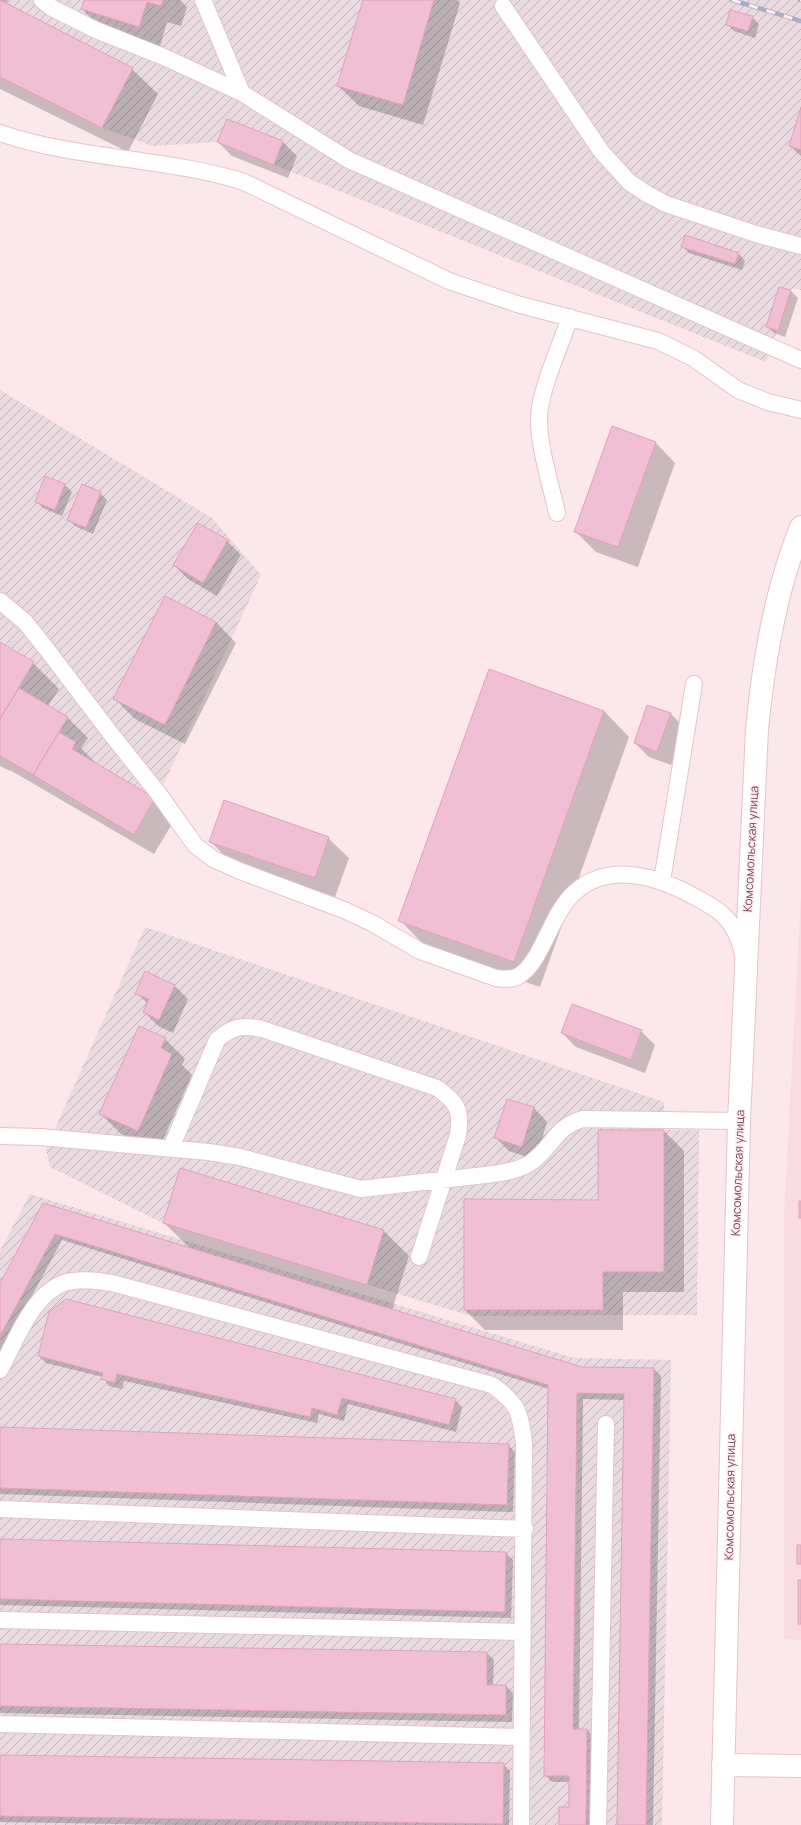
<svg xmlns="http://www.w3.org/2000/svg" width="801" height="1825" viewBox="0 0 801 1825" font-family="Manrope,sans-serif">
  <defs>
    <pattern id="industrial-furrows" width="10" height="10" patternUnits="userSpaceOnUse"><rect width="10" height="10" fill="#e8dadf"/><path d="M-1 1l2-2M0 10L10 0M9 11l2-2" fill="none" stroke="#c1b3b8"/></pattern>
  </defs>
  <rect width="100%" height="100%" fill="#fce7eb"/>
  <!-- residential -->
  <path fill="#f9dbe2" d="M801 896V1640L784 1639V1216Z"/>
  <!-- industrial -->
  <path fill="url(#industrial-furrows)" d="M0 0H801V290L792 288 766 362 217 142 153 146 102 128 0 77Z
    M0 390 212 518 261 575 164 783 134 835 0 756Z
    M145 927 664 1102V1130H699L697 1315 471 1316 163 1223 50 1167 46 1149Z
    M30 1194 574 1358 671 1360 662 1825H0V1251Z"/>
  <!-- shadow -->
  <path fill="#0003" d="M0 0H8L6 3 132 69 158 94 128 152 0 89Z
    M85 0H180L187 7 181 26 167 22 160 47 102 29 82 9Z
    M364 0H457L460 3 423 125 359 106 338 86Z
    M752 17 759 24 755 38 734 31 727 24Z
    M801 111V156L790 146Z
    M227 120 283 142 297 156 288 178 232 156 218 142Z
    M683 247 739 254 745 261 742 270 689 253Z
    M780 288 791 291 798 298 785 337 774 333 767 326Z
    M655 442 675 463 638 567 596 552 576 532Z
    M45 477 65 485 72 492 62 516 43 508 36 501Z
    M100 493 107 500 93 534 75 526 68 519Z
    M227 541 241 555 217 596 188 579 174 565Z
    M166 598 216 622 236 643 185 744 135 719 115 699Z
    M0 644 33 663 59 689 48 706 67 717 88 738 81 748 96 763 95 764 155 799 175 819 154 854 10 770V771L0 766Z
    M648 706 671 714 685 728 671 765 649 757 635 743Z
    M604 711 629 737 540 987 425 946 400 920Z
    M328 838 349 858 335 897 231 862 211 842Z
    M174 985 188 999 173 1033 158 1026 144 1012 148 1004 137 993Z
    M641 1031 655 1045 645 1073 576 1047 562 1033Z
    M165 1039 185 1059 182 1065 192 1075 158 1151 121 1134 101 1114Z
    M534 1108 547 1122 536 1160 509 1151 495 1137Z
    M664 1131 684 1151V1292H623V1330H485L465 1310 599 1201Z
    M44 1204 190 1248 164 1223 383 1230 409 1256 392 1310 582 1368 654 1369 661 1376 653 1825H618L625 1400 583 1399 579 1730H587L594 1737 593 1825H560L570 1809V1782H552L545 1775 549 1389 62 1240 0 1355V1285Z
    M39 1356 455 1400 462 1407 456 1432 348 1404 344 1421 319 1414 317 1423 124 1381 122 1389 109 1386 103 1377 46 1363Z
    M0 1428 508 1445 515 1452 513 1512 0 1494Z
    M0 1540 506 1553 513 1560 511 1618 0 1605Z
    M0 1645 487 1653 494 1660 493 1686H506L513 1693 512 1722 0 1713Z
    M0 1756 503 1764 510 1771 509 1825H173L0 1822Z"/>
  <!-- building -->
  <path fill="#f1bfd3" stroke="#e3a0bc" d="M0 0 133 68 102 128 0 77Z
    M84 0H163L161 6 147 2 139 27 81 9Z
    M363 0H434L403 105 337 86Z
    M730 10 753 16 748 31 726 25Z
    M801 107V150L789 146Z
    M227 119 283 141 274 165 217 142Z
    M685 235 739 253 735 264 681 247Z
    M779 287 791 290 778 331 766 327Z
    M612 426 656 442 618 547 574 532Z
    M45 476 65 484 55 510 35 502Z
    M82 484 101 492 86 528 67 520Z
    M198 523 228 540 203 583 173 565Z
    M165 596 216 622 165 725 113 699Z
    M0 642 34 662 0 719Z
    M489 669 604 711 514 962 398 921Z
    M19 688 68 717 33 775 0 756V719Z
    M647 705 671 713 657 752 634 743Z
    M59 732 76 742 72 749 155 798 134 835 33 775Z
    M224 800 329 837 315 878 209 842Z
    M145 971 175 985 159 1020 143 1012 149 999 135 994Z
    M572 1004 642 1030 631 1060 561 1033Z
    M139 1026 166 1038 161 1048 172 1054 138 1131 99 1114Z
    M507 1099 534 1107 522 1147 494 1138Z
    M598 1130H664V1272H603V1310H464V1199L598 1200Z
    M180 1168 384 1230 367 1285 163 1223Z
    M799 1201H801V1218H799Z
    M43 1203 582 1367 654 1368 646 1825H617L624 1394 577 1393 573 1729H587L586 1825H559V1807H569V1776H544L548 1385 55 1234 0 1336V1283Z
    M66 1299 456 1399 449 1425 342 1398 337 1415 312 1408 310 1417 117 1374 115 1383 101 1379 103 1373 38 1356 49 1312Z
    M0 1427 509 1444 507 1505 0 1488Z
    M0 1539 506 1552 505 1612 0 1599Z
    M797 1545H801V1564H797Z
    M798 1580H801V1624H798Z
    M0 1644 487 1652V1685H506V1715L0 1706Z
    M0 1755 504 1763 503 1824 0 1816Z"/>
  <g fill="none" stroke-linecap="round" stroke-linejoin="round">
    <defs>
      <path id="service" d="M42 0 52 8 96 30 164 57 242 93 349 160 801 360
        M203 0 242 93
        M503 6 601 151 629 182 647 194 666 204 756 234 801 246
        M0 133C79 160 164 157 244 182L449 281 517 304 658 341 693 358 738 390 768 402 801 410
        M557 513C551 485 538 445 539 417 540 390 561 344 570 317
        M0 601 25 622 45 647 111 734 158 793 195 845 213 859 240 871 344 910 372 923 420 951 496 978C504 979 513 980 520 975 542 961 551 913 575 892 610 861 659 877 695 897 704 902 715 907 723 915 735 926 740 940 743 955
        M662 881 694 684
        M0 1136 40 1137 209 1152 240 1157 361 1189 494 1174C506 1172 520 1170 530 1163 553 1148 554 1127 583 1119L739 1121
        M171 1148 217 1040C233 1026 242 1025 262 1029L437 1088C457 1102 462 1110 458 1135L419 1257
        M0 1370C16 1341 35 1285 73 1281 86 1279 99 1281 112 1283L492 1385C519 1404 520 1412 524 1444L521 1825
        M0 1509 525 1529
        M0 1620 523 1632
        M0 1724 521 1737
        M598 1825 606 1424"/>
      <path id="minor" d="M723 1765 801 1766"/>
      <path id="tertiary" d="M722 1825 739 1121 757 729C764 660 775 592 801 527"/>
    </defs>
    <!-- service casing -->
    <use href="#service" stroke="#e3c4cf" stroke-width="18"/>
    <!-- minor casing -->
    <use href="#minor" stroke="#e3c4cf" stroke-width="24"/>
    <!-- tertiary casing -->
    <use href="#tertiary" stroke="#e3c4cf" stroke-width="24"/>
    <!-- service -->
    <use href="#service" stroke="#fff" stroke-width="16"/>
    <!-- minor -->
    <use href="#minor" stroke="#fff" stroke-width="22"/>
    <!-- tertiary -->
    <use href="#tertiary" stroke="#fff" stroke-width="22"/>
    <defs>
      <path id="rail" d="M732 0 801 21
        M800 0H801"/>
    </defs>
    <!-- rail casing -->
    <use href="#rail" stroke="#a5aec6" stroke-width="4.5"/>
    <!-- rail -->
    <use href="#rail" stroke="#ffedf1" stroke-width="3" stroke-dasharray="9" stroke-linecap="butt"/>
  </g>
  <g text-anchor="middle" stroke-width="3" stroke-linejoin="round" paint-order="stroke">
    <!-- street labels -->
    <g font-size="12" fill="#764b5e" stroke="#ffedf1">
      <text transform="translate(751 849) rotate(-87)" y="4">Комсомольская улица</text>
      <text transform="translate(738 1173) rotate(-88)" y="4">Комсомольская улица</text>
      <text transform="translate(730 1497) rotate(-89)" y="4">Комсомольская улица</text>
    </g>
  </g>
</svg>
